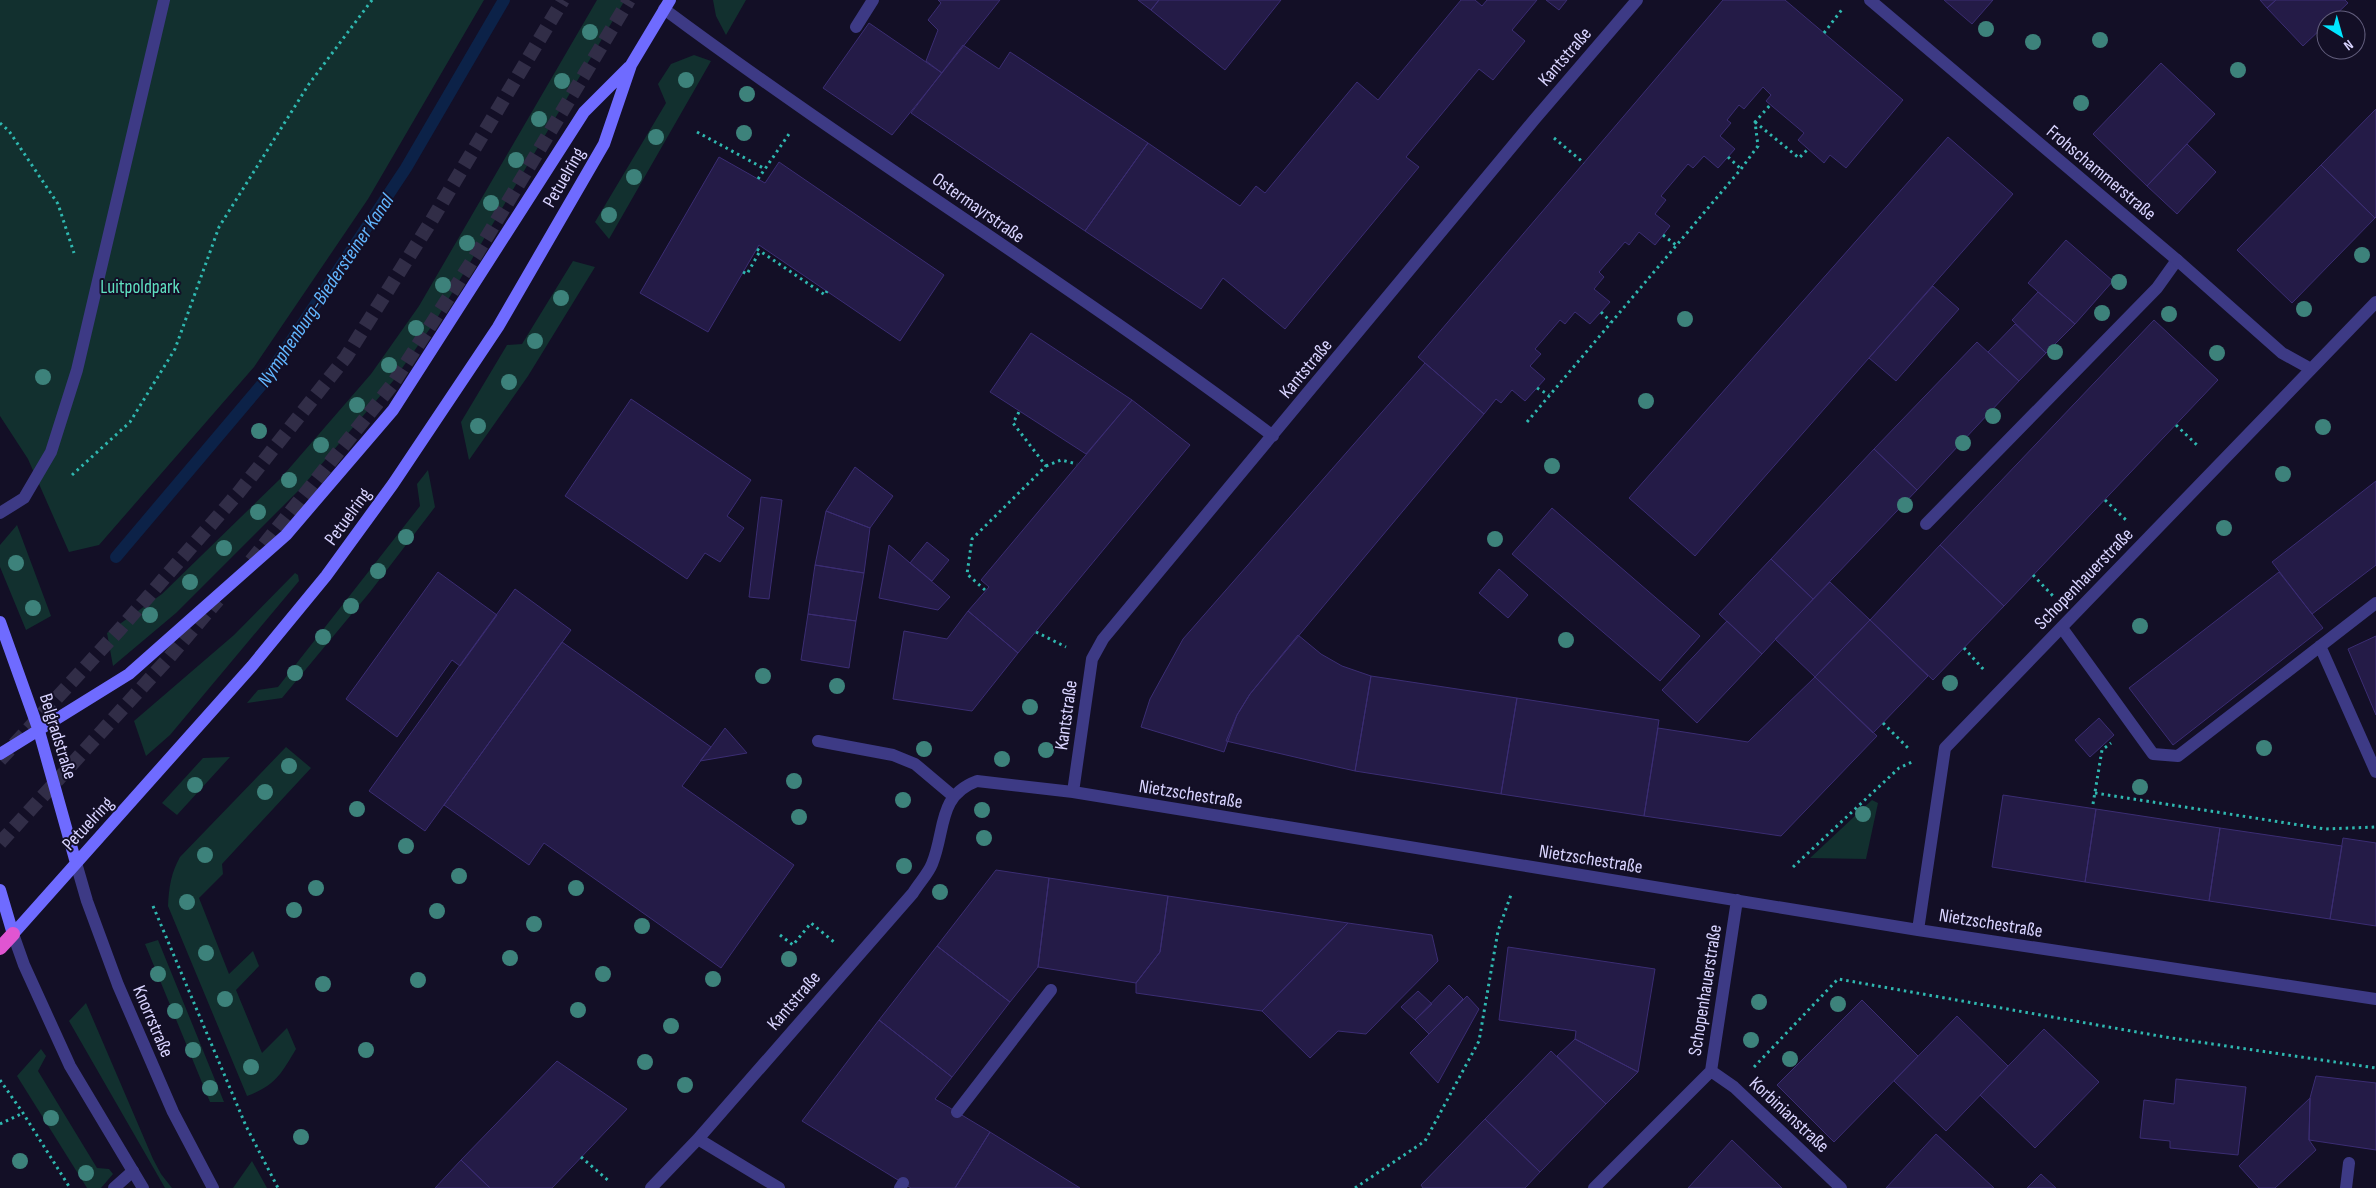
<svg xmlns="http://www.w3.org/2000/svg" width="2376" height="1188" viewBox="0 0 2376 1188" font-family="'Sofia Sans Condensed',sans-serif">
  <rect width="100%" height="100%" fill="#130f26"/>
  <!-- green -->
  <path fill="#12302f" d="M0 0H484L368 199 254 367 99 545 69 552 28 459 0 416Z
    M597 0H625L436 320 393 381 301 488 176 613 113 666 107 633 162 594 280 479 371 374 419 306Z
    M713 0H746L726 35 716 16Z
    M694 55 711 61 609 239 595 222 666 103 658 84 671 64Z
    M573 261 595 267 528 376 469 460 461 422 507 345 522 344Z
    M428 470 435 507 370 592 282 698 247 703 258 690 278 687 420 506 417 484Z
    M17 525 51 616 26 630 0 567V545Z
    M295 573 298 575 299 581 170 735 146 756 134 721 234 635Z
    M286 747 311 768 222 864 223 874 199 898 229 974 253 951 259 966 236 990 262 1053 287 1028 296 1049C281 1074 276 1085 247 1096L168 906C169 887 171 873 180 857Z
    M230 757 177 815 162 803 203 758Z
    M1872 800 1878 803 1866 859 1810 858Z
    M158 940 224 1102H210L145 944Z
    M86 1003 153 1159 161 1174 172 1188H165L69 1021Z
    M41 1049 46 1056 38 1071 97 1168 109 1169 113 1174 101 1188H87L17 1076Z
    M252 1161 267 1188H233Z"/>
  <g fill="none" stroke-linecap="round" stroke-linejoin="round">
    <!-- stream -->
    <path stroke="#0c2248" stroke-width="12" d="M116 557 264 382 406 168 504 0"/>
  </g>
  <!-- building -->
  <path fill="#241b47" stroke="#3b2d73" d="M938 0H1000L942 73 926 61 938 30 928 20 941 3Z
    M1138 0H1159L1151 10Z
    M1159 0H1281L1225 70 1151 10Z
    M1461 0H1475L1482 6 1487 0H1537L1512 30 1525 41 1493 80 1479 69 1406 157 1419 167 1285 329 1223 278 1201 309 1085 231 1148 143 1240 206 1256 186 1265 193 1357 82 1378 100Z
    M1546 0H1567L1559 10Z
    M1723 0H1785L1903 100 1846 168 1830 155 1824 163 1798 140 1804 133 1766 101 1771 95 1763 87 1744 109 1739 105 1727 120 1731 123 1720 136 1735 149 1718 168 1704 156 1693 168 1688 164 1661 196 1666 200 1655 214 1670 226 1663 235 1655 245 1639 232 1629 245 1625 242 1599 272 1604 277 1594 289 1610 302 1590 324 1575 312 1565 324 1560 320 1535 349 1541 354 1530 366 1545 379 1525 401 1512 390 1501 403 1496 399 1484 414 1418 357Z
    M1944 0H1993L1972 24Z
    M2260 0H2276L2267 8Z
    M2276 0H2345L2348 3 2330 20H2326V24L2303 46 2267 8Z
    M869 23 942 73 892 135 823 88Z
    M963 45 999 69 1010 52 1148 143 1085 231 911 113Z
    M2161 63 2215 114 2147 186 2093 134Z
    M2376 109V217L2375 218 2321 165Z
    M1948 137 2013 194 1695 556 1629 498Z
    M2187 144 2216 172 2177 214 2147 186Z
    M719 157 765 183 779 162 944 275 900 341 759 245 708 332 640 293Z
    M2321 165 2375 218 2292 303 2237 250Z
    M2066 240 2113 281 2075 324 2028 283Z
    M1933 286 1959 309 1896 381 1869 358Z
    M2038 292 2075 324 2046 353 2012 320Z
    M2154 320 2218 380 2004 606 1940 545Z
    M2015 324 2046 353 2019 381 1988 352Z
    M1031 333 1132 400 1086 454 990 392Z
    M1977 342 2019 381 1917 490 1874 449Z
    M1425 363 1484 414 1250 694 1237 715 1224 752 1141 727 1150 699 1183 639Z
    M631 399 751 480 727 516 744 528 720 562 705 553 687 579 565 496Z
    M1132 400 1190 445 1018 653 968 611 989 587 981 580Z
    M1874 449 1917 490 1813 599 1771 559Z
    M855 467 893 496 870 528 826 511Z
    M2376 481V565L2312 614 2272 562Z
    M761 497 782 500 769 599 749 597Z
    M1552 508 1700 636 1660 681 1512 554Z
    M826 511 870 528 864 573 815 565Z
    M927 542 949 560 932 581 910 563Z
    M889 545 950 597 938 610 879 598Z
    M1940 545 2004 606 1933 680 1870 620Z
    M1771 559 1813 599 1762 654 1719 614Z
    M815 565 864 573 856 621 808 614Z
    M1499 569 1528 595 1508 618 1479 593Z
    M438 572 497 615 460 666 452 660 397 737 346 699Z
    M2279 572 2323 628 2173 745 2129 688Z
    M1830 582 1870 620 1815 677 1775 639Z
    M515 589 571 630 425 831 369 791Z
    M968 611 1018 653 972 711 893 699 904 631 947 639Z
    M808 614 856 621 849 668 801 660Z
    M1870 620 1928 676 1873 733 1815 677Z
    M1727 621 1762 654 1697 723 1662 690Z
    M1298 635 1321 654 1342 666 1371 676 1355 771 1226 741 1237 715 1250 694Z
    M2376 636V715L2348 649Z
    M562 642 711 747 682 786 794 865 721 968 544 843 529 865 444 805Z
    M1371 676 1517 698 1501 794 1355 771Z
    M1815 677 1877 736 1781 836 1644 816 1658 728 1748 742Z
    M1517 698 1659 720 1644 816 1501 794Z
    M2099 718 2114 735 2090 757 2075 740Z
    M725 728 747 753 700 761 711 747Z
    M2003 795 2096 809 2085 882 1992 867Z
    M2096 809 2220 828 2209 901 2085 882Z
    M2220 828 2342 846 2330 919 2209 901Z
    M2343 838 2376 843V926L2330 919Z
    M996 870 1049 878 1038 967 1010 1002 937 946Z
    M1049 878 1168 896 1160 952 1136 983 1038 967Z
    M1168 896 1348 923 1262 1011 1136 993V983L1160 952Z
    M1348 923 1432 935 1438 961 1366 1034 1338 1031 1310 1058 1262 1011Z
    M937 946 1010 1002 952 1077 879 1020Z
    M1508 947 1655 969 1638 1072 1575 1039 1576 1031 1499 1020Z
    M1449 985 1463 999 1429 1034 1415 1020Z
    M1418 991 1432 1004 1415 1020 1401 1007Z
    M1467 996 1479 1009 1438 1083 1410 1053Z
    M1862 1000 1918 1056 1834 1142 1777 1085Z
    M1957 1016 2008 1066 1946 1131 1894 1081Z
    M879 1020 952 1077 935 1099 990 1132 955 1188H911L802 1121Z
    M2044 1029 2099 1082 2035 1148 1980 1095Z
    M1575 1039 1638 1072 1606 1104 1557 1056Z
    M1551 1051 1606 1104 1540 1172 1485 1119Z
    M557 1061 627 1109 552 1188H490L461 1160Z
    M2316 1076 2376 1083V1150L2309 1140 2310 1098Z
    M2176 1079 2246 1087 2238 1155 2170 1148V1141L2140 1138 2144 1100 2174 1104Z
    M2310 1098 2309 1140 2316 1150 2275 1188H2259L2239 1166Z
    M1485 1119 1540 1172 1525 1188H1423L1421 1185Z
    M990 1132 1080 1188H955Z
    M1936 1134 1994 1188H1886Z
    M1732 1140 1782 1188H1688Z
    M461 1160 490 1188H435Z
    M2041 1174 2056 1188H2027Z"/>
  <g fill="none" stroke-linecap="round" stroke-linejoin="round">
    <!-- trunk-tunnel -->
    <path stroke="#312d47" stroke-width="14" stroke-dasharray="14 7" stroke-linecap="butt" d="M251 561 392 385 476 255 629 0
      M0 760 121 628 239 492 346 357 430 223 563 0
      M0 843 166 661 218 600"/>
    <!-- path -->
    <path stroke="#2fb8b0" stroke-width="3" stroke-dasharray="2.5 4" stroke-linecap="butt" d="M1824 33 1843 8
      M1755 122 1799 158 1808 149
      M0 123 9 131 58 204 74 253
      M697 132 765 169
      M1554 138 1584 163
      M1728 157 1741 169
      M758 179 789 134
      M1663 235 1676 245
      M757 249 825 295 827 291
      M743 272 747 274 760 251
      M1601 312 1611 322
      M1537 388 1549 395
      M1527 422 1741 169 1758 146 1755 122 1771 104
      M2176 425 2199 447
      M1046 466 1061 460 1077 464
      M72 475 130 422 175 349 219 227 309 84 372 0
      M2105 500 2126 520
      M2033 575 2053 596
      M985 590 967 574 972 539 1046 466 1013 423 1019 412
      M1036 632 1066 647
      M1964 648 1984 670
      M1883 723 1910 750
      M2095 793 2325 829 2376 827
      M2093 804 2102 750 2111 743
      M1793 867 1899 768 1914 761
      M153 906 246 1126 278 1188
      M780 935 793 945 811 923 834 942
      M1754 1067 1838 979 2165 1037 2376 1068
      M0 1080 23 1113 70 1188
      M0 1124 23 1113
      M581 1157 610 1182
      M1355 1188 1425 1141 1479 1041 1498 931 1512 892"/>
    <!-- service -->
    <path stroke="#3d3a85" stroke-width="12" d="M856 27 873 0
      M0 513 24 498 51 452 77 370 164 0
      M1926 524 2157 288 2177 260
      M2062 628 2153 754 2178 756 2376 603
      M2320 646 2376 772
      M957 1112 1051 990
      M114 1188 133 1171
      M900 1188 903 1183
      M2346 1188 2349 1163"/>
    <!-- minor -->
    <path stroke="#3d3a85" stroke-width="12" d="M1870 0 2177 260 2282 353 2311 369
      M664 9C863 157 1075 287 1273 436
      M818 741 893 755 915 764 953 796
      M1073 792 1092 659 1103 639 1534 120 1637 0
      M1918 930 1945 748 2376 302
      M1711 1071 1734 1087 1841 1188
      M698 1139 779 1188
      M651 1188 698 1139 913 893C919 883 928 874 932 864 946 830 937 796 977 781L1073 792 1918 930 2376 999
      M1594 1188 1711 1071 1737 900"/>
    <!-- tertiary -->
    <path stroke="#3d3a85" stroke-width="12" d="M76 863 87 901 118 985 173 1112 213 1188
      M13 934 24 965 70 1066 143 1188"/>
    <!-- secondary -->
    <path stroke="#6f6bff" stroke-width="12" d="M0 622 39 731 76 863
      M0 754 129 674 286 535 393 410 584 112 629 67
      M0 890 13 934
      M13 934 252 666 326 576 393 484 498 327 604 144 631 65 670 0"/>
    <!-- trunk -->
    <path stroke="#e055d1" stroke-width="14" d="M0 948 13 934"/>
  </g>
  <!-- trees -->
  <g fill="#3d827b">
    <circle cx="1986" cy="29" r="8"/>
    <circle cx="590" cy="32" r="8"/>
    <circle cx="2100" cy="40" r="8"/>
    <circle cx="2033" cy="42" r="8"/>
    <circle cx="2238" cy="70" r="8"/>
    <circle cx="686" cy="80" r="8"/>
    <circle cx="562" cy="81" r="8"/>
    <circle cx="747" cy="94" r="8"/>
    <circle cx="2081" cy="103" r="8"/>
    <circle cx="539" cy="119" r="8"/>
    <circle cx="744" cy="133" r="8"/>
    <circle cx="656" cy="137" r="8"/>
    <circle cx="516" cy="160" r="8"/>
    <circle cx="634" cy="177" r="8"/>
    <circle cx="491" cy="203" r="8"/>
    <circle cx="609" cy="215" r="8"/>
    <circle cx="467" cy="243" r="8"/>
    <circle cx="2362" cy="255" r="8"/>
    <circle cx="2119" cy="282" r="8"/>
    <circle cx="443" cy="285" r="8"/>
    <circle cx="561" cy="298" r="8"/>
    <circle cx="2304" cy="309" r="8"/>
    <circle cx="2102" cy="313" r="8"/>
    <circle cx="2169" cy="314" r="8"/>
    <circle cx="1685" cy="319" r="8"/>
    <circle cx="416" cy="328" r="8"/>
    <circle cx="535" cy="341" r="8"/>
    <circle cx="2055" cy="352" r="8"/>
    <circle cx="2217" cy="353" r="8"/>
    <circle cx="389" cy="365" r="8"/>
    <circle cx="43" cy="377" r="8"/>
    <circle cx="509" cy="382" r="8"/>
    <circle cx="1646" cy="401" r="8"/>
    <circle cx="357" cy="405" r="8"/>
    <circle cx="1993" cy="416" r="8"/>
    <circle cx="478" cy="426" r="8"/>
    <circle cx="2323" cy="427" r="8"/>
    <circle cx="259" cy="431" r="8"/>
    <circle cx="1963" cy="443" r="8"/>
    <circle cx="321" cy="445" r="8"/>
    <circle cx="1552" cy="466" r="8"/>
    <circle cx="2283" cy="474" r="8"/>
    <circle cx="289" cy="480" r="8"/>
    <circle cx="1905" cy="505" r="8"/>
    <circle cx="258" cy="512" r="8"/>
    <circle cx="2224" cy="528" r="8"/>
    <circle cx="406" cy="537" r="8"/>
    <circle cx="1495" cy="539" r="8"/>
    <circle cx="224" cy="548" r="8"/>
    <circle cx="16" cy="563" r="8"/>
    <circle cx="378" cy="571" r="8"/>
    <circle cx="190" cy="582" r="8"/>
    <circle cx="351" cy="606" r="8"/>
    <circle cx="33" cy="608" r="8"/>
    <circle cx="150" cy="615" r="8"/>
    <circle cx="2140" cy="626" r="8"/>
    <circle cx="323" cy="637" r="8"/>
    <circle cx="1566" cy="640" r="8"/>
    <circle cx="295" cy="673" r="8"/>
    <circle cx="763" cy="676" r="8"/>
    <circle cx="1950" cy="683" r="8"/>
    <circle cx="837" cy="686" r="8"/>
    <circle cx="1030" cy="707" r="8"/>
    <circle cx="2264" cy="748" r="8"/>
    <circle cx="924" cy="749" r="8"/>
    <circle cx="1046" cy="750" r="8"/>
    <circle cx="1002" cy="759" r="8"/>
    <circle cx="289" cy="766" r="8"/>
    <circle cx="794" cy="781" r="8"/>
    <circle cx="195" cy="785" r="8"/>
    <circle cx="2140" cy="787" r="8"/>
    <circle cx="265" cy="792" r="8"/>
    <circle cx="903" cy="800" r="8"/>
    <circle cx="357" cy="809" r="8"/>
    <circle cx="982" cy="810" r="8"/>
    <circle cx="1863" cy="814" r="8"/>
    <circle cx="799" cy="817" r="8"/>
    <circle cx="984" cy="838" r="8"/>
    <circle cx="406" cy="846" r="8"/>
    <circle cx="205" cy="855" r="8"/>
    <circle cx="904" cy="866" r="8"/>
    <circle cx="459" cy="876" r="8"/>
    <circle cx="316" cy="888" r="8"/>
    <circle cx="576" cy="888" r="8"/>
    <circle cx="940" cy="892" r="8"/>
    <circle cx="187" cy="902" r="8"/>
    <circle cx="294" cy="910" r="8"/>
    <circle cx="437" cy="911" r="8"/>
    <circle cx="534" cy="924" r="8"/>
    <circle cx="642" cy="926" r="8"/>
    <circle cx="206" cy="953" r="8"/>
    <circle cx="510" cy="958" r="8"/>
    <circle cx="789" cy="959" r="8"/>
    <circle cx="158" cy="974" r="8"/>
    <circle cx="603" cy="974" r="8"/>
    <circle cx="713" cy="979" r="8"/>
    <circle cx="418" cy="980" r="8"/>
    <circle cx="323" cy="984" r="8"/>
    <circle cx="225" cy="999" r="8"/>
    <circle cx="1759" cy="1002" r="8"/>
    <circle cx="1838" cy="1004" r="8"/>
    <circle cx="578" cy="1010" r="8"/>
    <circle cx="175" cy="1011" r="8"/>
    <circle cx="671" cy="1026" r="8"/>
    <circle cx="1751" cy="1040" r="8"/>
    <circle cx="193" cy="1050" r="8"/>
    <circle cx="366" cy="1050" r="8"/>
    <circle cx="1790" cy="1059" r="8"/>
    <circle cx="645" cy="1062" r="8"/>
    <circle cx="251" cy="1067" r="8"/>
    <circle cx="685" cy="1085" r="8"/>
    <circle cx="210" cy="1088" r="8"/>
    <circle cx="51" cy="1118" r="8"/>
    <circle cx="301" cy="1137" r="8"/>
    <circle cx="20" cy="1161" r="8"/>
    <circle cx="86" cy="1173" r="8"/>
  </g>
  <g text-anchor="middle" stroke-width="4" stroke-linejoin="round" paint-order="stroke">
    <!-- street labels -->
    <g font-size="19" fill="#d9d4ff" stroke="#130f26">
      <text transform="translate(1564 56) rotate(-49)" y="7">Kantstraße</text>
      <text transform="translate(2102 172) rotate(40)" y="7">Frohschammerstraße</text>
      <text transform="translate(563 177) rotate(-60)" y="7">Petuelring</text>
      <text transform="translate(979 207) rotate(35)" y="7">Ostermayrstraße</text>
      <text transform="translate(1305 368) rotate(-50)" y="7">Kantstraße</text>
      <text transform="translate(347 516) rotate(-54)" y="7">Petuelring</text>
      <text transform="translate(2083 578) rotate(-46)" y="7">Schopenhauerstraße</text>
      <text transform="translate(1065 715) rotate(-82)" y="7">Kantstraße</text>
      <text transform="translate(59 736) rotate(73)" y="7">Belgradstraße</text>
      <text transform="translate(1191 793) rotate(9)" y="7">Nietzschestraße</text>
      <text transform="translate(87 823) rotate(-47)" y="7">Petuelring</text>
      <text transform="translate(1591 858) rotate(9)" y="7">Nietzschestraße</text>
      <text transform="translate(1991 922) rotate(9)" y="7">Nietzschestraße</text>
      <text transform="translate(1704 990) rotate(-81)" y="7">Schopenhauerstraße</text>
      <text transform="translate(793 1000) rotate(-49)" y="7">Kantstraße</text>
      <text transform="translate(154 1021) rotate(67)" y="7">Knorrstraße</text>
      <text transform="translate(1790 1114) rotate(43)" y="7">Korbinianstraße</text>
    </g>
    <!-- park labels -->
    <g font-size="19" fill="#5fe0c0" stroke="#130f26">
      <text x="140" y="293">Luitpoldpark</text>
    </g>
    <!-- water labels -->
    <g font-size="20" font-style="italic" fill="#62b6ff" stroke="#130f26">
      <text transform="translate(325 290) rotate(-56)" y="7">Nymphenburg-Biedersteiner Kanal</text>
    </g>
  </g>
  <!-- north arrow -->
  <g transform="translate(2341 35) rotate(143)"><circle r="24" fill="#130f26" stroke="#625e7d"/>
  <path d="M0-4L9 19L0 12L-9 19Z" fill="#00e5ff"/>
  <text y="-8" font-size="14" font-weight="bold" text-anchor="middle" fill="#d9d4ff">N</text>
  </g>
</svg>
